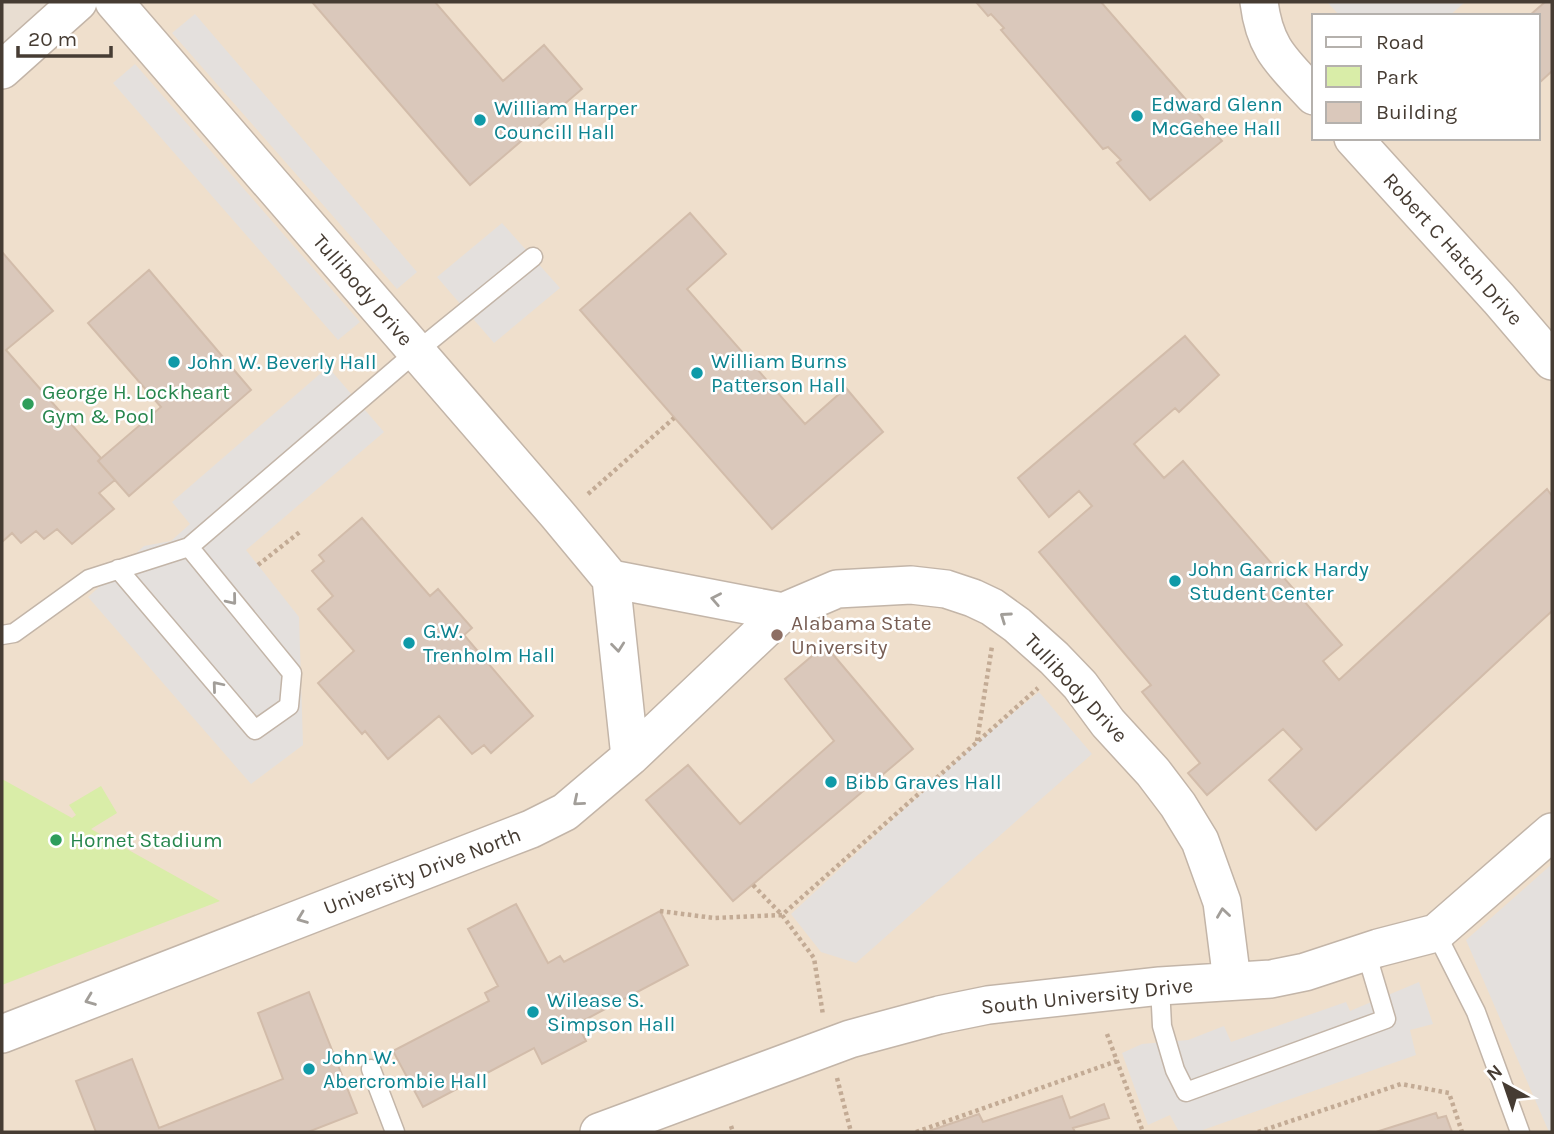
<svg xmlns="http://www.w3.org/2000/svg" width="1554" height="1134" viewBox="0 0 1554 1134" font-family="Karla,sans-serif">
  <rect width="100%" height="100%" fill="#f4ece4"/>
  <!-- residential -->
  <path fill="#e8ddd1" d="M2 2H99L2 89Z"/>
  <!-- education -->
  <path fill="#efdfcc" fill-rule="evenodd" d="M99 2H1552V1132H2V89ZM1314 16H1538V138H1314Z"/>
  <!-- green -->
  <path fill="#d9eda8" d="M2 779 72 818 76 815 69 805 101 786 117 813 91 829 220 901 2 985Z"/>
  <!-- parking -->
  <path fill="#e4e0dd" d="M1327 2H1465L1449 16H1340Z
    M195 14 417 272 397 289 172 33Z
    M135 64 360 322 338 340 113 83Z
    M502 223 560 288 494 343 437 277Z
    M328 367 384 432 246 550 299 617 303 745 251 784 88 597 144 546 171 541 190 524 172 502Z
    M1039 692 1092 754 856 963 821 952 791 914 977 742Z
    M1552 864V1132H1549L1466 940Z
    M1419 982 1433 1024 1410 1030 1416 1055 1197 1132H1179L1170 1115 1148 1125 1122 1053 1142 1044 1188 1040 1224 1026 1231 1042 1346 1002 1350 1011Z"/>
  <!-- building -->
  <path fill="#dac8bb" stroke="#d2bcaa" stroke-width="2" d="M312 2H435L503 81 544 45 582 89 470 185Z
    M976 2H1101L1222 141 1150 200 1117 163 1121 160 1108 147 1103 149 1001 30 1004 28 991 14 988 16Z
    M1545 2H1552V71L1538 84V16H1529Z
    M690 213 726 254 687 289 805 424 846 388 883 432 772 529 580 310Z
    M2 252 53 311 6 350 101 458 98 461 115 480 99 493 114 509 72 544 57 529 44 539 36 531 21 543 12 533 2 542Z
    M149 270 251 390 129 496 98 461 161 407 88 323Z
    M1185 336 1219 375 1179 412 1175 408 1134 444 1164 478 1183 461 1342 645 1323 661 1339 680 1547 489 1552 496V611L1316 830 1269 780 1302 749 1283 729 1207 795 1188 773 1200 763 1142 692 1151 685 1039 552 1092 506 1079 491 1049 517 1018 478Z
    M362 518 430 596 438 589 472 628 464 635 533 716 491 753 484 745 472 754 439 716 388 759 365 731 362 734 318 683 354 651 318 609 333 596 312 571 324 561 319 555Z
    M825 645 913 749 733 901 646 800 688 765 740 824 834 741 785 679Z
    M516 904 548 963 560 956 564 962 660 911 688 965 577 1024 586 1041 542 1064 534 1048 423 1107 393 1051 489 1001 485 993 498 986 468 929Z
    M309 992 357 1113 308 1132H96L76 1081 132 1059 159 1128 283 1079 258 1013Z
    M1062 1096 1070 1118 1104 1104 1109 1118 1073 1128 1075 1132H926L979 1114 983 1122Z
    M1436 1113 1438 1118 1446 1116 1452 1132H1376Z"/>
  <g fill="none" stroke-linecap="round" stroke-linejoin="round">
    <defs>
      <path id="service" d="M118 569 255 730 289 706 292 673 189 547
        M2 635 14 633 89 579 189 547 416 352 533 257
        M1436 933 1476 1012 1520 1132
        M1160 986 1162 1026 1175 1070 1186 1092 1386 1019 1366 952
        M371 1069 395 1132"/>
      <path id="minor" d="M114 2 557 514 611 579 630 757
        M1259 2C1265 50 1283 62 1314 96
        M2 70 78 2
        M1353 138 1499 299 1552 361
        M611 579 783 612 837 589 911 585 946 589 973 598 992 607 1017 625 1054 658 1080 685 1108 723 1153 772 1178 805 1200 841 1222 902 1232 981
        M2 1034 531 829 565 812 630 757 783 612
        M599 1132 850 1039 939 1015 988 1005 1160 986 1271 979 1305 972 1378 948 1436 933 1552 832"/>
    </defs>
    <!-- service casing -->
    <use href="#service" stroke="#c3b5a8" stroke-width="21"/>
    <!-- minor casing -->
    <use href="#minor" stroke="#c3b5a8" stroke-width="40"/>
    <!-- path -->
    <path stroke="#c3ab95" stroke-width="4.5" stroke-dasharray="3.5 3.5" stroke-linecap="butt" d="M588 494 674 418
      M258 565 301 531
      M977 741 992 646
      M753 885 782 915 814 958 823 1015
      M660 911 714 918 782 915 1038 688
      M1107 1034 1143 1132
      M837 1078 851 1132
      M731 1126 733 1132
      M916 1132 1117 1061
      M1258 1132 1401 1084 1449 1093 1462 1132"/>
    <!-- service -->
    <use href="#service" stroke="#fff" stroke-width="18"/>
    <!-- minor -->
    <use href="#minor" stroke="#fff" stroke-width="37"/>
  </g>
  <!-- one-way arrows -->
  <defs><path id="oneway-chevron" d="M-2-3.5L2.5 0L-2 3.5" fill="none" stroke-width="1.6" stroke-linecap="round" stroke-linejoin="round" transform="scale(1.75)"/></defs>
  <g stroke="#a29e99">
    <use href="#oneway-chevron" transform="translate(716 599) rotate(-169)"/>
    <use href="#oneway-chevron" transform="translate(232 600) rotate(51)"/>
    <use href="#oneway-chevron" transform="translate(1005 617) rotate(-145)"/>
    <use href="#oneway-chevron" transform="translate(618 647) rotate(84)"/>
    <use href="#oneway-chevron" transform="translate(217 686) rotate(-130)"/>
    <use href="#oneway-chevron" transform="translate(578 801) rotate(140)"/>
    <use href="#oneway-chevron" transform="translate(1223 913) rotate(-98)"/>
    <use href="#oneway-chevron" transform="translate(302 918) rotate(159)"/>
    <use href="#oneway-chevron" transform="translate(90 1000) rotate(159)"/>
  </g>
  <!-- markers -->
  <g fill="#0f9aa8" stroke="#fff" stroke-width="2.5">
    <circle cx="1137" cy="116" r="7"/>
    <circle cx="480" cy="120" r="7"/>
    <circle cx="174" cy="362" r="7"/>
    <circle cx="697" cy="373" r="7"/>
    <circle cx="1175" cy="581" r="7"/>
    <circle cx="409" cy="643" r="7"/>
    <circle cx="831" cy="782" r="7"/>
    <circle cx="533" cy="1012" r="7"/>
    <circle cx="309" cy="1069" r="7"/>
  </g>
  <g fill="#2e9e5b" stroke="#fff" stroke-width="2.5">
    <circle cx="28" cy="404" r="7"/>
    <circle cx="56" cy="840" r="7"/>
  </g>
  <circle fill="#8d6e63" stroke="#fff" stroke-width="2.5" cx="777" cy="635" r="7"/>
  <g text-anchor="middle" stroke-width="5" stroke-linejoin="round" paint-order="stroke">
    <!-- culture labels -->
    <g font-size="21" fill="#0d838f" stroke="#fff" text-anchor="start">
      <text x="1151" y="111">Edward Glenn<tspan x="1151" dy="24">McGehee Hall</tspan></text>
      <text x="494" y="115">William Harper<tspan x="494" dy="24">Councill Hall</tspan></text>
      <text x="711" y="368">William Burns<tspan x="711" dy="24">Patterson Hall</tspan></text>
      <text x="188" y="369">John W. Beverly Hall</text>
      <text x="1189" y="576">John Garrick Hardy<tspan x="1189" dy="24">Student Center</tspan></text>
      <text x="423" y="638">G.W.<tspan x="423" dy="24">Trenholm Hall</tspan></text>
      <text x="845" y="789">Bibb Graves Hall</text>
      <text x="547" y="1007">Wilease S.<tspan x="547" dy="24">Simpson Hall</tspan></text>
      <text x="323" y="1064">John W.<tspan x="323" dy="24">Abercrombie Hall</tspan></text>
    </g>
    <!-- street labels -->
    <g font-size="21" fill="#463c33" stroke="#fff">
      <text transform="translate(1453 249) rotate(48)" y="7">Robert C Hatch Drive</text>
      <text transform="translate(363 290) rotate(49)" y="7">Tullibody Drive</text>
      <text transform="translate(1076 688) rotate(47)" y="7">Tullibody Drive</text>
      <text transform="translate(422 871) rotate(-21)" y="7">University Drive North</text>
      <text transform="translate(1087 996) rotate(-6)" y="7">South University Drive</text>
    </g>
    <!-- leisure labels -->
    <g font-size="21" fill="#27864d" stroke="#fff" text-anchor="start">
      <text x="42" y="399">George H. Lockheart<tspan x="42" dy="24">Gym &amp; Pool</tspan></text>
      <text x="70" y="847">Hornet Stadium</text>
    </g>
    <!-- education labels -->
    <g font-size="21" fill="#785e54" stroke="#fff" text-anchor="start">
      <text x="791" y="630">Alabama State<tspan x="791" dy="24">University</tspan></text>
    </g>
  </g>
  <!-- border -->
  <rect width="1554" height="1134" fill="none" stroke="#463c33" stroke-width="7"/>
  <!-- legend -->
  <rect x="1312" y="14" width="228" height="126" fill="#ffffff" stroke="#b5b1ad" stroke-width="2"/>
  <rect x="1326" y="37" width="35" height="10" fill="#ffffff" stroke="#b5b1ad" stroke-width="2"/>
  <text x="1376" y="49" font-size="21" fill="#463c33">Road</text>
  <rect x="1326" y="66" width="35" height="21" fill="#d9eda8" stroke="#b5b1ad" stroke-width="2"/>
  <text x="1376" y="84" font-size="21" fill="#463c33">Park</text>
  <rect x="1326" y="102" width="35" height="21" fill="#dac8bb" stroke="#b5b1ad" stroke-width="2"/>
  <text x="1376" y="119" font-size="21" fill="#463c33">Building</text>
  <!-- north arrow -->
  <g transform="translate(1505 1085) rotate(320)" stroke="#ffffff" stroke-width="5" paint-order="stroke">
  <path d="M0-5L12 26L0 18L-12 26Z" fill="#463c33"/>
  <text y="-10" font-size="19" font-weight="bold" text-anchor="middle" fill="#463c33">N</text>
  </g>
  <!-- scale -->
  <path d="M18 46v10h93v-10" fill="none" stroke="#463c33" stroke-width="3.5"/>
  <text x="28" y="46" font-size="21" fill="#463c33" stroke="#ffffff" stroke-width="5" paint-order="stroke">20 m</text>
</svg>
